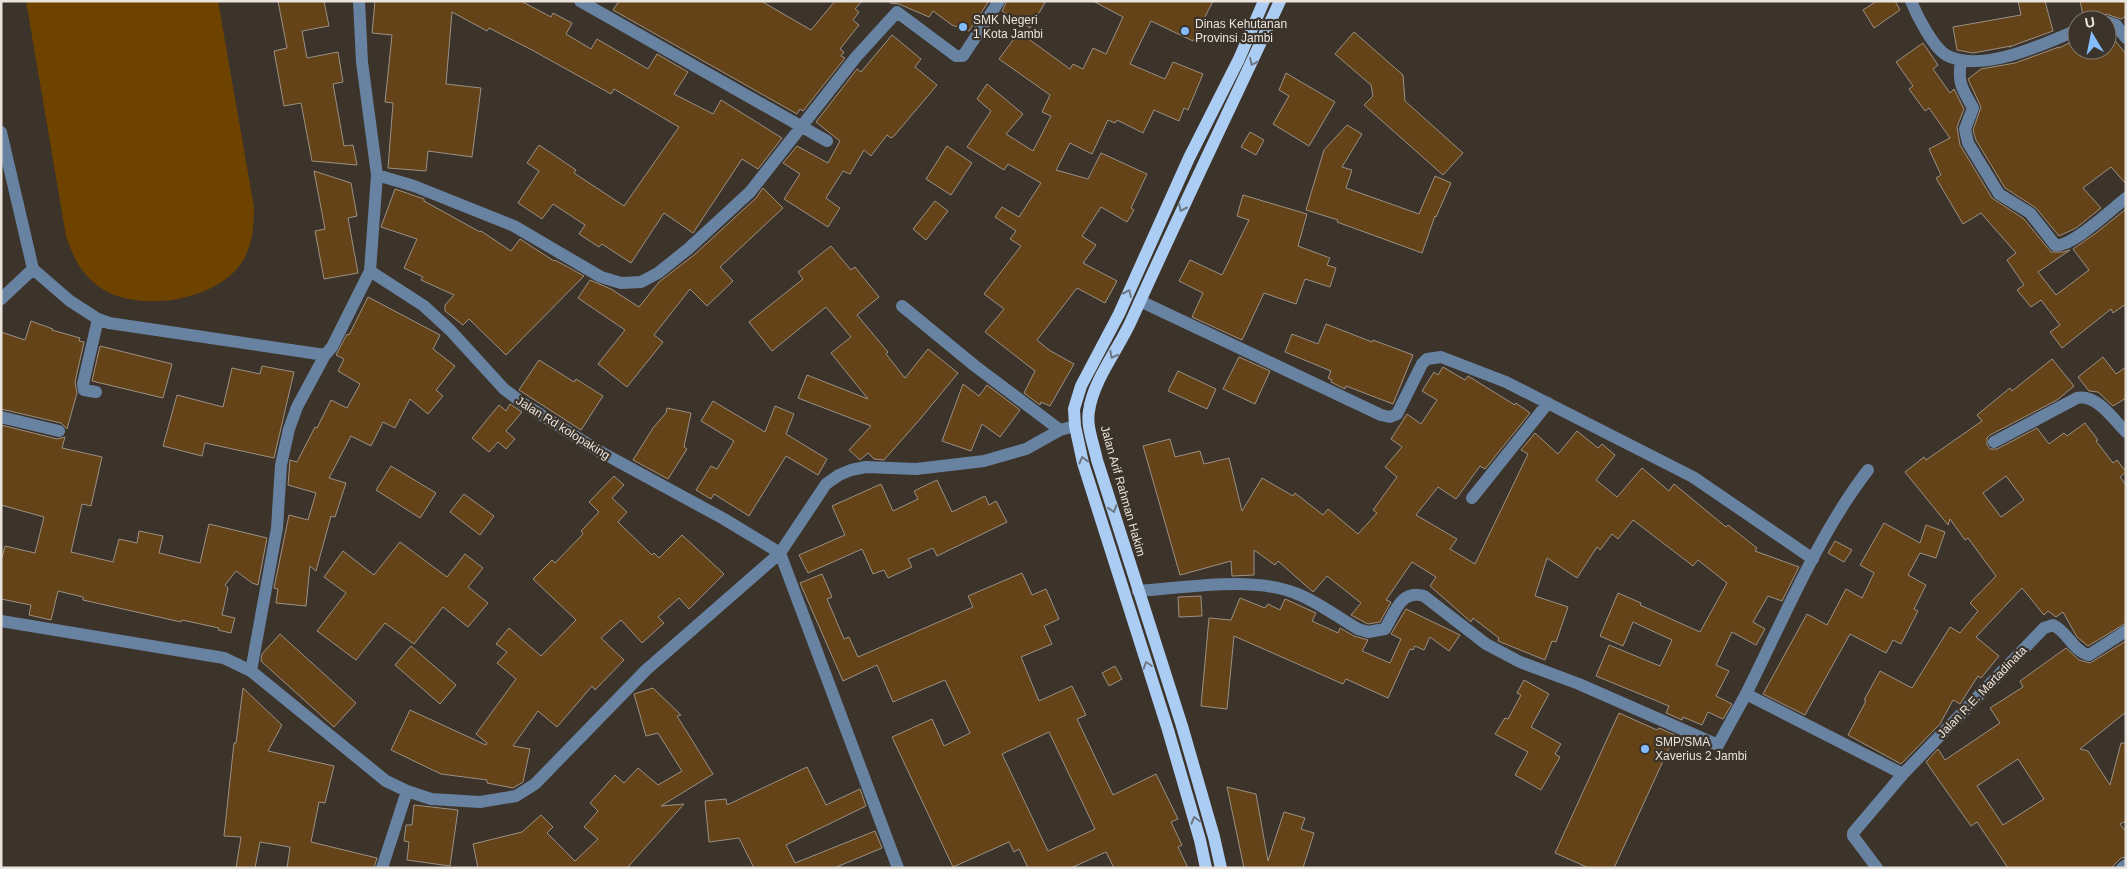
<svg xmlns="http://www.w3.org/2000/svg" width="2127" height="869" viewBox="0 0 2127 869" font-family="Helvetica,sans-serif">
  <rect width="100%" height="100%" fill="#3c332a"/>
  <!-- green -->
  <path fill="#6e4300" d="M26 1H218L254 207C254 226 253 242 244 259 219 303 129 316 93 282 78 268 73 255 66 236Z"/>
  <!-- building -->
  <path fill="#654318" stroke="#9a9085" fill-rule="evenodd" d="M278 1H324L329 26 302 31 307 58 338 52 343 82 333 84 344 146 353 145 357 165 312 161 301 103 284 106 274 51 287 48Z
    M375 1H521L551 17 553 13 572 23 566 34 591 49 597 39 648 69 657 54 688 72 674 94 713 114 721 100 782 138 758 169 742 159 693 233 664 213 631 263 602 244 599 247 579 234 585 225 553 204 542 219 518 203 539 171 527 163 539 145 576 170 574 173 624 206 679 127 614 89 611 94 532 50 489 28 487 31 452 12 446 84 481 88 472 157 428 151 426 171 388 168 393 103 385 102 392 35 372 33Z
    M619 1H761L811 30 835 1H862L855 9 859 12 853 20 859 25 840 49 844 52 841 56 845 58 803 111 800 109 797 114 613 10Z
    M891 1H989L969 31 952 25 933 11 929 17 899 4 890 3Z
    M1007 1H1046L1030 28 1002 11Z
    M1093 1H1213L1193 41 1151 21 1130 64 1165 79 1173 62 1203 74 1188 110 1184 108 1179 121 1154 110 1143 133 1117 120 1115 123 1108 120 1092 154 1070 143 1056 170 1088 179 1101 153 1147 174 1131 208 1134 210 1127 222 1101 207 1082 236 1096 245 1083 263 1117 281 1105 303 1077 288 1037 340 1049 350 1074 364 1050 406 1041 402 1040 405 1024 393 1035 371 985 332 1004 309 984 294 1021 246 1010 239 1016 231 995 217 1002 207 1019 217 1041 183 1008 164 1004 170 967 147 991 111 977 99 987 84 1023 114 1006 134 1033 151 1051 116 1042 112 1050 95 999 59 1019 32 1070 69 1073 64 1083 69 1093 48 1106 54 1123 17Z
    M1877 1H1895L1900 10 1874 28 1863 10Z
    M2018 1H2045L2053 31 2009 47 2011 46 1973 53 1957 50 1953 27 2021 15Z
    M2080 1H2126V16L2121 19 2106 14 2099 20H2084Z
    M2107 31 2126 54V184L2111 167 2083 188 2101 208 2076 228 2059 236 2036 208 2005 188 1976 140 1973 130 1981 107 1968 79 1981 69 2015 63 2059 47V48L2077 39V50H2107Z
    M1354 32 1403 75 1405 101 1463 153 1443 175 1364 105 1373 96 1371 85 1335 54Z
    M892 35 921 59 915 67 937 85 894 136 891 138 887 135 871 156 864 150 850 174 843 171 826 198 840 208 828 227 784 199 800 174 783 163 797 146 828 163 840 141 816 122 857 69 861 72Z
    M1923 43 1938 65 1933 69 1950 93 1954 89 1964 109 1957 127 1960 145 1992 198 2024 219 2051 252H2063L2070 250 2038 272 2056 295 2089 270 2073 249 2096 233 2126 209V304L2113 313 2111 309 2062 348 2050 332 2060 325 2041 300 2031 307 2017 290 2024 285 2007 260 2016 253 1981 213 1963 224 1936 178 1941 175 1929 149 1950 138 1929 108 1925 111 1909 89 1913 86 1896 62Z
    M1286 73 1335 102 1309 146 1273 124 1289 96 1279 90Z
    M1347 125 1362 134 1342 167 1352 170 1346 188 1419 214 1435 176 1451 183 1436 217 1435 216 1422 253 1337 222 1338 220 1306 210 1324 150Z
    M1250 132 1264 140 1256 155 1241 147Z
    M947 146 972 163 951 195 926 179Z
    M314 171 351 183 357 216 348 218 358 273 324 279 315 231 325 229Z
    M763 188 783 208 720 267 733 281 707 306 690 289 654 335 663 342 627 387 598 364 625 330 578 298 590 280 611 289 639 307 659 282 694 255 756 198Z
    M395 189 424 199V201L480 232 481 231 511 251 520 239 554 261 555 260 584 276 506 355 469 319 463 325 445 311V305L454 295 421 280 423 277 404 268 417 239 381 227Z
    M1243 195 1307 214 1298 246 1330 258 1327 265 1336 268 1330 287 1305 279 1296 304 1264 293 1242 340 1192 317 1203 293 1179 281 1190 260 1222 275 1249 220 1237 216Z
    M935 201 948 211 926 240 913 229Z
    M831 246 851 270 855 267 879 297 857 315 888 352 886 354 905 378 928 349 958 373 921 418 884 460 874 459 868 453 860 460 849 450 871 426 798 398 807 375 868 399 831 353 851 337 826 307 772 351 749 322 803 279 798 272Z
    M368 297 440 335 433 349 455 366 436 390 443 396 428 414 410 399 395 428 383 422 371 446 351 436 329 478 346 483 335 517 331 516 316 571 310 566 306 606 276 603 278 589 274 588 289 515 308 520 316 493 288 485 290 460 297 462 315 427 317 428 331 400 347 408 360 384 338 371 344 359 336 355 347 334 349 335Z
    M31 321 53 329 52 330 80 338 79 341 84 342 75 382 77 393 67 429 61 423 1 409V332L25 340Z
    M1326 324 1372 342 1373 340 1413 355 1393 404 1346 386 1345 389 1331 382 1332 380 1328 378 1331 371 1285 352 1292 334 1318 344Z
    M100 346 172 364 163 398 92 381Z
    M1239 357 1270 371 1255 404 1223 389Z
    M2103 357 2116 374 2126 367V398L2113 406 2098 392 2089 391 2078 377Z
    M2052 359 2074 386 2057 400 1990 435 1987 438V445L1990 449H1997L2037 428 2049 444 2064 433 2067 436 2085 423 2098 440 2096 441 2113 463 2117 460 2126 472 2120 477 2126 485V623L2088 646 2077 637 2063 612 2056 617 2048 611 2044 615 2022 588 1976 637 1999 656 1981 678 1978 676 1960 704 1953 700 1940 724 1901 764 1848 735 1866 701 1864 700 1880 671 1912 688 1950 627 1960 633 1978 611 1970 603 1996 576 1968 538 1965 540 1950 519 1948 525 1905 472 1924 457 1926 460 1982 421 1977 415 2010 388 2012 391ZM2006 476 2024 500 2001 517 1983 493Z
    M539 360 574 382 576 379 603 396 581 430 519 390Z
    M262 366 294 372 274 458 205 443 202 456 163 446 177 395 223 407 232 368 260 374Z
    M1443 367 1465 380 1468 376 1515 405 1516 403 1530 413 1485 469 1480 466 1456 499 1438 487 1416 515 1457 539 1450 549 1475 564 1528 454 1521 450 1535 433 1558 454 1577 431 1598 448 1602 444 1615 455 1596 480 1617 497 1642 468 1669 491 1674 484 1726 527 1728 525 1757 548 1755 551 1799 567 1782 601 1768 596 1753 622 1765 629 1756 645 1732 632 1716 665 1729 671 1716 696 1732 704 1723 719 1708 712 1702 725 1683 717 1682 720 1666 713 1669 706 1596 676 1609 645 1660 666 1672 640 1633 622 1623 646 1600 636 1618 593 1641 603 1640 605 1700 632 1727 583 1698 560 1693 566 1633 520 1618 539 1612 534 1600 550 1597 547 1577 578 1547 558 1535 596 1568 607 1556 642 1552 641 1545 660 1498 641 1499 638 1473 618 1471 622 1430 586 1436 577 1412 562 1386 600 1391 602 1380 622 1368 624 1351 615 1361 603 1327 576 1313 592 1278 561 1275 565 1254 550V575L1232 576 1231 561 1180 575 1143 446 1170 439 1175 457 1200 451 1204 464 1229 458 1242 511 1262 478 1293 496 1295 493 1323 515 1328 509 1358 534 1377 513 1373 510 1397 477 1385 467 1402 447 1391 439 1407 414 1421 424 1437 400 1422 391 1434 372 1438 375Z
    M1178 371 1216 389 1207 409 1168 391Z
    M963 384 979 396 987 385 1020 410 1000 437 982 424 971 451 942 441Z
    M713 401 765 432 775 406 794 414 786 434 827 459 818 475 786 456 749 516 714 494 711 499 696 490 711 466 717 469 734 441 701 421Z
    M510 404 522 412 506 431 515 439 506 449 498 442 489 452 472 438 499 405 506 411Z
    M667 408 691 413 684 447 687 449 668 479 633 460 653 428 666 413Z
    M1 425 57 439 65 437 62 448 102 457 91 506 82 504 71 552 113 562 119 539 137 543 139 531 163 536 159 553 200 563 209 524 267 538 258 585 252 583 236 571 225 585 228 588 222 615 235 618 231 633 218 630 219 628 182 620 181 622 83 600V597L58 591 51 620 29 615 31 605 1 599V561L5 546 35 553 44 517 1 505Z
    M391 466 436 493 420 518 376 490Z
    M614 476 624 485 612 498 627 512 618 522 652 555 654 553 659 558 682 535 724 574 689 609 679 598 658 617 664 623 642 643 621 620 601 638 624 660 595 690 592 686 557 727 538 711 513 746 530 749 523 782 513 788 487 783V780L441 774 391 750 410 710 486 745 487 743 476 734 516 679 497 663 507 652 496 644 509 628 541 656 576 620 533 579 552 560 555 563 583 534 581 531 599 512 589 502Z
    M937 480 952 512 985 496 989 505 996 501 1007 522 937 556 933 548 908 559 912 567 888 578 884 570 873 574 862 549 808 573 799 555 845 535 832 506 881 484 893 511 918 499 914 491Z
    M464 494 494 516 480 535 450 512Z
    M1884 523 1920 543 1926 525 1945 532 1936 558 1920 553 1908 575 1926 585 1914 609 1918 611 1901 644 1893 640 1886 653 1850 634 1805 715 1763 694 1807 614 1827 625 1846 589 1862 598 1874 573 1860 565Z
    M1835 541 1852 550 1844 562 1828 553Z
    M400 542 447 577 465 554 483 568 468 587 488 603 468 627 443 607 414 644 385 623 356 660 317 631 346 593 324 577 343 551 374 575Z
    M1022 573 1032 595 1046 589 1059 619 1044 626 1052 644 1021 657 1039 701 1072 686 1086 715 1077 719 1113 795 1156 774 1178 819 1171 822 1182 845 1178 847 1188 868H1114L1106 852 1071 868H1028L1019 849 1014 852 1009 842 953 867 892 737 932 719 944 746 970 733 945 680 893 702 877 665 843 681 800 583 822 574 832 597 827 599 844 639 849 637 858 657 973 607 968 596ZM1049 732 1095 829 1048 851 1002 754Z
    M1201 596 1202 616 1179 617 1178 597Z
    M1240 598 1265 608 1268 604 1280 610 1285 599 1316 613 1312 621 1338 633 1340 628 1354 636 1368 640 1362 651 1390 663 1401 639 1391 634 1406 609 1460 635 1449 651 1430 637 1424 650 1415 646 1413 650 1410 649 1388 698 1346 679 1343 684 1234 636 1227 709 1201 706 1209 618 1231 620Z
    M280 634 356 703 334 727 261 661 262 654Z
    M2126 641V712L2080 749 2088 751 2110 785 2121 743H2126V821L2120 824 2126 832V857L2121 858 2111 868H2008L1977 822 1971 826 1926 762 1938 749 1945 760 2000 723 1990 708 2023 687 2020 681 2066 648 2079 660 2090 663ZM2018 759 2044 799 2003 825 1977 786Z
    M411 646 456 685 440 704 395 665Z
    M1115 666 1122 679 1109 686 1102 673Z
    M1524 680 1549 694 1531 727 1561 744 1555 754 1560 757 1541 790 1515 775 1528 752 1495 734 1505 718 1508 719 1521 695 1517 693Z
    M243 688 282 725 268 751 334 766 325 803 319 802 311 842 377 858 374 868H287L290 847 260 842 255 868H236L241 837 224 836 234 743H236Z
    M653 688 681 715 677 716 713 774 661 806 684 804 627 868H478L473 844 522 832 541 815 553 827 547 833 575 861 598 839 584 827 598 811 590 803 615 775 624 783 638 768 658 785 682 771 658 733 646 736 634 694Z
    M1619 713 1657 730 1659 728 1675 735 1614 868H1589L1555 853Z
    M807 767 826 805 860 789 866 806 786 845 795 863 875 831 882 848 834 868H754L739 838 709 842 705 801 726 799 727 805Z
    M1227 787 1256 794 1268 861 1284 812 1305 818 1301 829 1314 833 1303 868H1244Z
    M414 805 458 810 450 866 407 860 409 842 404 841 406 825H412Z"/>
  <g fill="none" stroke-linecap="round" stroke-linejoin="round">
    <!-- minor -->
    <path stroke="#6882a1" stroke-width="12" d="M580 1 827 141
      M1911 1C1917 16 1933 47 1946 55 1980 74 2045 44 2077 30
      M2107 22 2116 25 2126 38
      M1961 62C1957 83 1963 90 1973 108L1965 129 1968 143 1999 194 2030 213 2055 245C2071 248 2112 209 2126 198
      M1 132 33 269 70 301 98 319 109 323 325 355 332 347 370 271 377 175 362 62 359 1
      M377 175 414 186 514 226 601 277 621 283 641 282 658 273 688 249 750 192 856 57 897 12 956 56H963L999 1
      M370 271 424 306 450 330 504 389 524 404 599 451 724 519 780 553 898 868
      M1 299 33 269
      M1140 301 1381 415 1390 417 1397 414 1422 364 1427 359 1441 357 1506 382 1693 477 1813 559
      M902 306 975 366 1060 430
      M96 392 84 390 83 384 98 319
      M1 417 59 431
      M1994 442 2077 398C2097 394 2113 419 2126 432
      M1868 470C1819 533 1782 622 1746 694L1903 774
      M1472 498 1548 403
      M1138 591C1184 588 1252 576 1295 593 1315 600 1339 618 1358 629L1368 632 1385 629C1395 612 1401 589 1424 596L1486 644 1520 662 1579 684 1718 745 1746 694
      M1 621 224 658 251 671 386 781 407 791 431 799 480 802 516 796 535 784 646 670 780 553 826 484 839 475 851 470 866 467 916 469 984 461 1026 449 1060 430 1075 426
      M251 671 277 528 281 465 289 429 297 407 325 355
      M382 868 407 791
      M1877 868 1853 836V833L1903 774 2044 628 2053 625C2067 631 2074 652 2089 655L2126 631
      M2122 868 2126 865"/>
    <!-- major -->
    <path stroke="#accdf3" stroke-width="12" d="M1206 868 1200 840 1168 730 1083 463 1075 426 1074 409 1081 386 1119 314 1189 158 1239 59 1264 1
      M1221 868 1214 837 1182 726 1097 460C1094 445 1086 426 1089 411 1093 380 1120 347 1132 319 1180 212 1231 107 1280 1"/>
  </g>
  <!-- one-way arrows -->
  <defs><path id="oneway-chevron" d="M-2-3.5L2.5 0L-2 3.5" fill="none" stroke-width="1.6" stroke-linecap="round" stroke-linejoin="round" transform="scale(1.25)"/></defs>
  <g stroke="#6e7884">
    <use href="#oneway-chevron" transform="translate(1253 62) rotate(115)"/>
    <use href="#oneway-chevron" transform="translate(1182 208) rotate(114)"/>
    <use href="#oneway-chevron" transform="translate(1128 293) rotate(-66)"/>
    <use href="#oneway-chevron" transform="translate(1113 355) rotate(118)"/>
    <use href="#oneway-chevron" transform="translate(1083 460) rotate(-104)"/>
    <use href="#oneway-chevron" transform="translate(1113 509) rotate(73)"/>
    <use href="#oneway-chevron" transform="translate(1147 665) rotate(-108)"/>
    <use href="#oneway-chevron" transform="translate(1195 820) rotate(-106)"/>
  </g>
  <!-- markers -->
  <g fill="#84bcfb" stroke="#3c332a" stroke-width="2">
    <circle cx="963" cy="27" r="5"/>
    <circle cx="1185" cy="31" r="5"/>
    <circle cx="1645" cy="749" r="5"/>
  </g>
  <g text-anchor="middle" stroke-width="4.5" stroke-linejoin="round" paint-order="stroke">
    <!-- poi labels -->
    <g font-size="12" fill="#e9e4de" stroke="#3c332a" text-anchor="start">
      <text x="973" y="24">SMK Negeri<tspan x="973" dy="14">1 Kota Jambi</tspan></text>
      <text x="1195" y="28">Dinas Kehutanan<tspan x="1195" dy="14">Provinsi Jambi</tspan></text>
      <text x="1655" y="746">SMP/SMA<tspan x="1655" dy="14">Xaverius 2 Jambi</tspan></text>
    </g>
    <!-- street labels -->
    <g font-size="12" fill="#e9e4de" stroke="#3c332a">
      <text transform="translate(563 428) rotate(32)" y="4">Jalan Rd kolopaking</text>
      <text transform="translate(1123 491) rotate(74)" y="4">Jalan Arif Rahman Hakim</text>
      <text transform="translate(1982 692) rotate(-46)" y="4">Jalan R.E. Martadinata</text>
    </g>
  </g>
  <!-- border -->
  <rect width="2127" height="869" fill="none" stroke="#e9e4de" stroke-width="5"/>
  <!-- north arrow -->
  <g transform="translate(2092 35) rotate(350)"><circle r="24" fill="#3c332a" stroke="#817a72"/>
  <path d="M0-4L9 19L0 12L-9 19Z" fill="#84bcfb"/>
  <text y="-8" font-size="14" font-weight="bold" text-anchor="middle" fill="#e9e4de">U</text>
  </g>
</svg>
